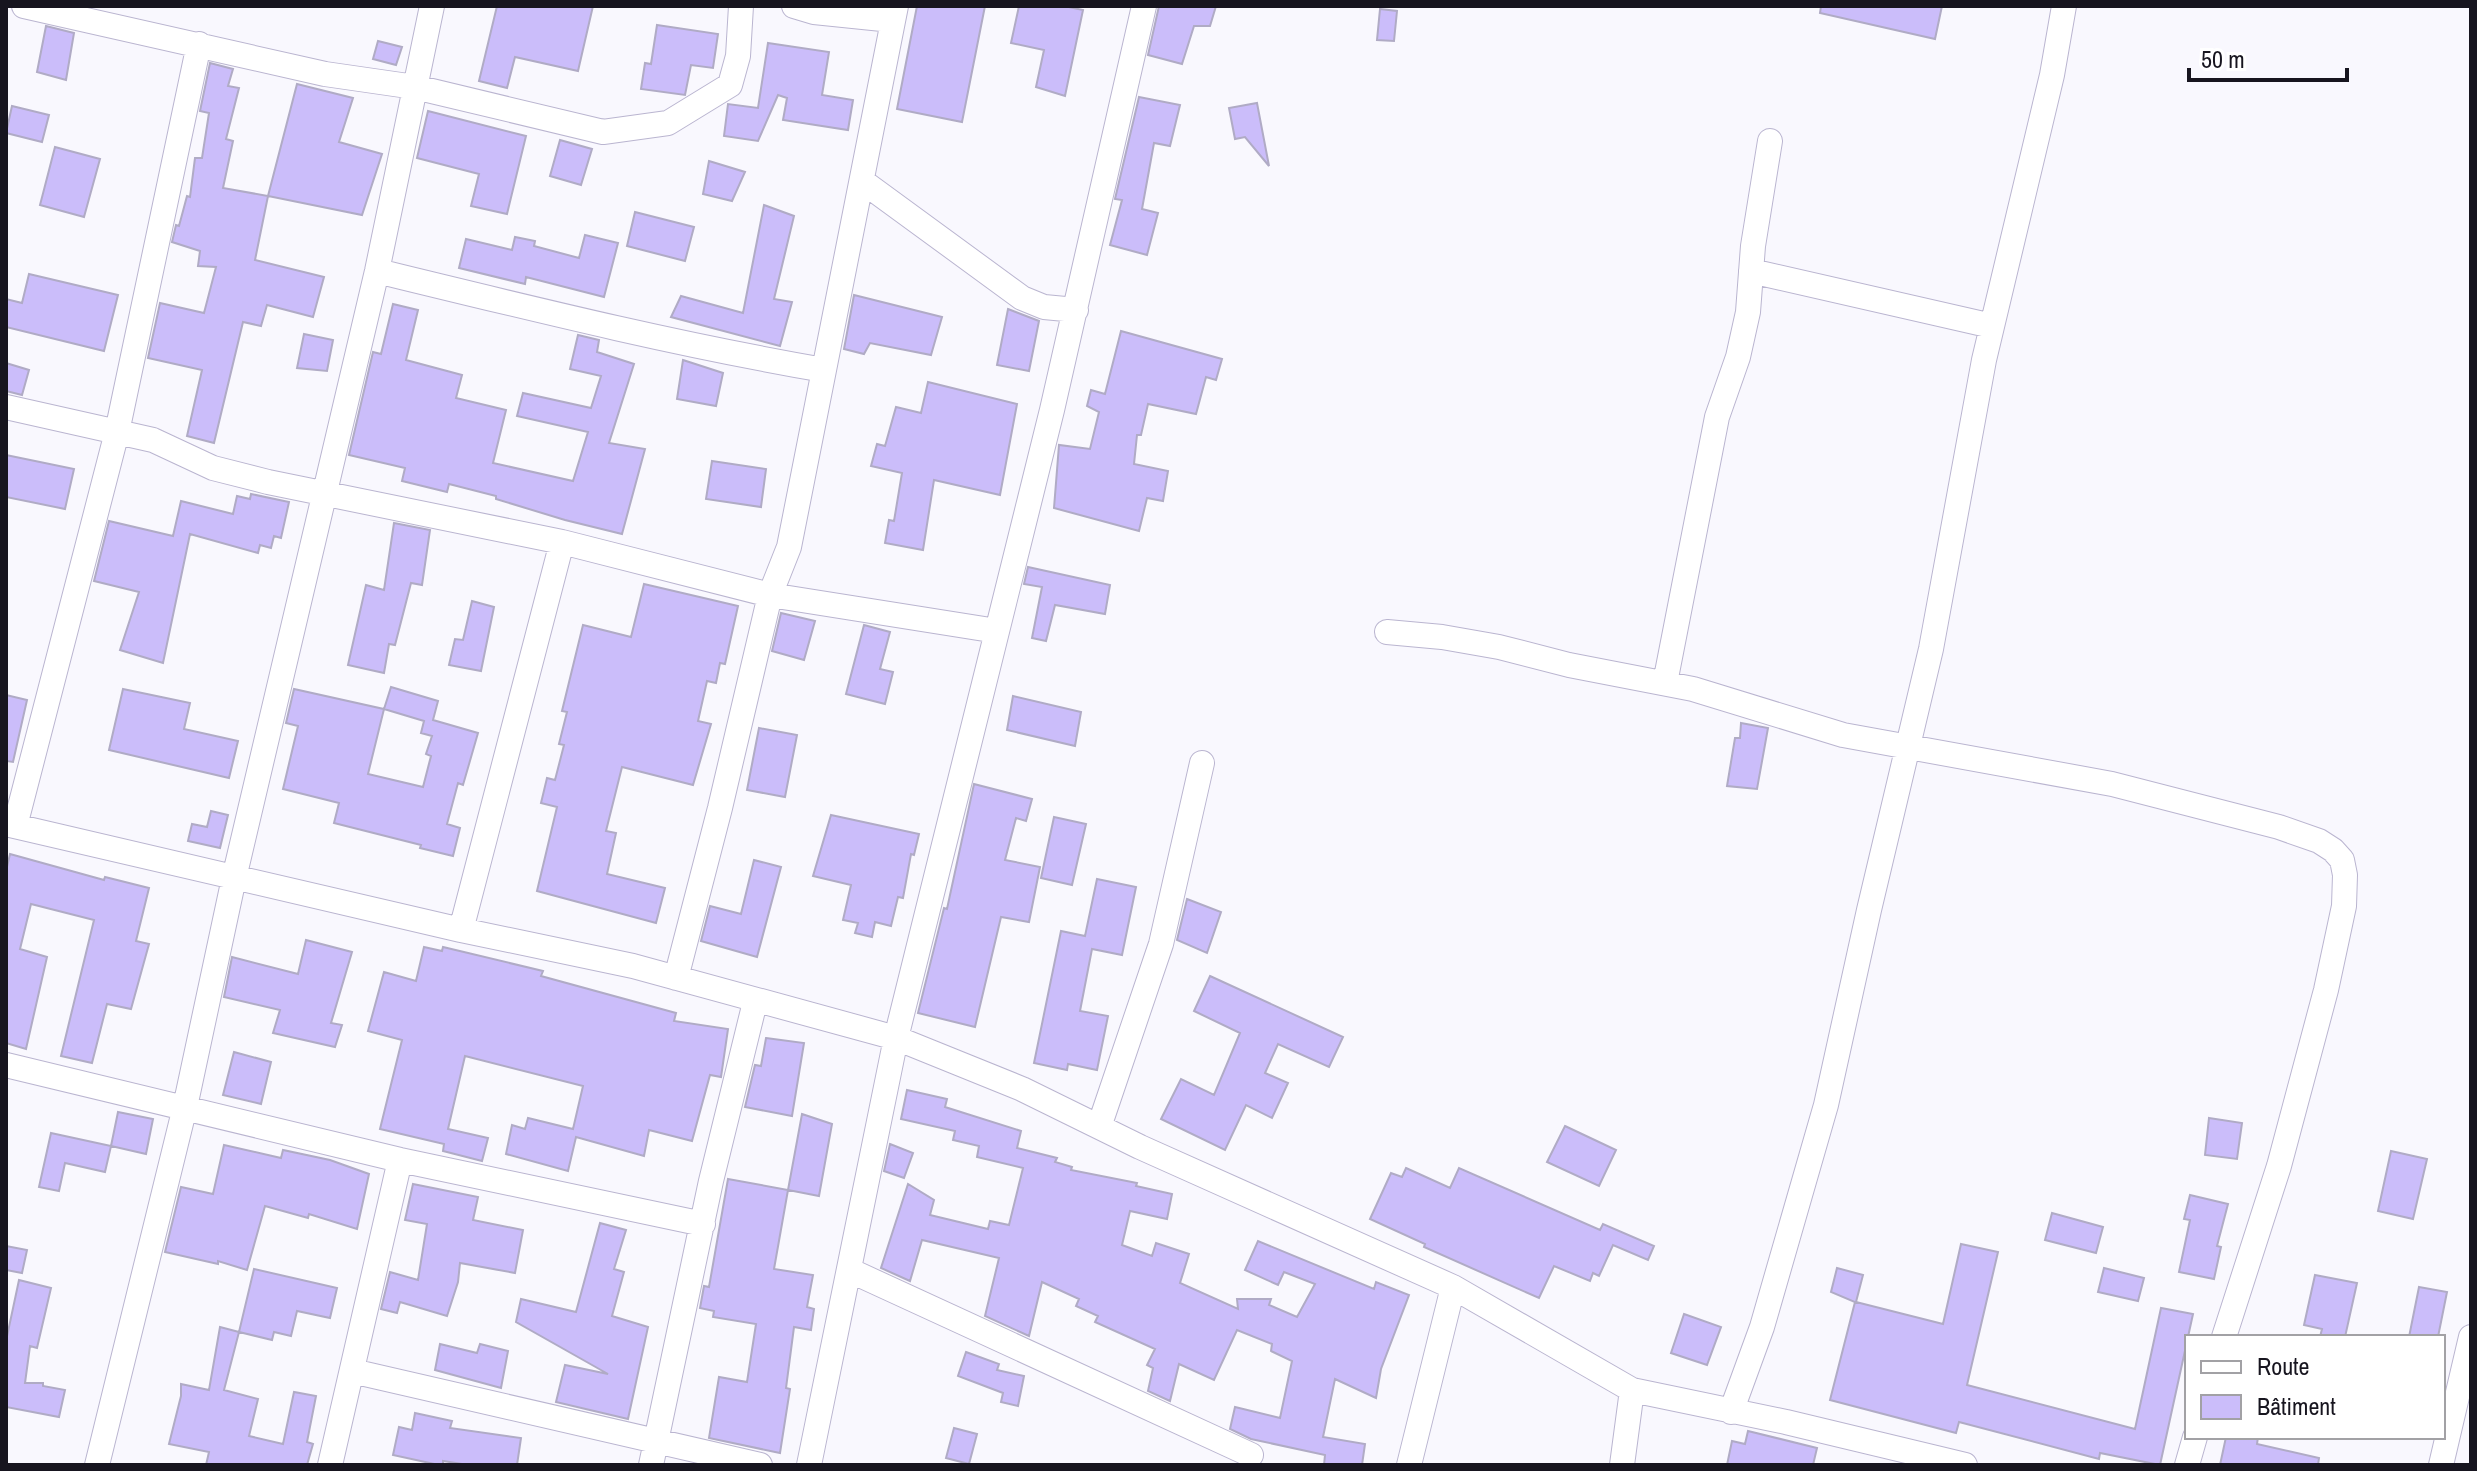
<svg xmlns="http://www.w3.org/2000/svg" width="2477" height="1471" viewBox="0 0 2477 1471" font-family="'Archivo Narrow',sans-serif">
  <rect width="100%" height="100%" fill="#f9f8fe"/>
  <!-- building -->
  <path fill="#cbbdfa" stroke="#b0abc5" stroke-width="2" fill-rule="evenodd" d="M497 6H593L578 71 515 57 507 88 479 81Z
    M917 6H985L962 122 897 109Z
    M1019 6H1064L1083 10 1065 96 1036 87 1044 50 1011 43Z
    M1159 6H1216L1210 26H1194L1182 64 1148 55Z
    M1821 6H1942L1935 39 1820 13Z
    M1380 9 1397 11 1394 41 1377 40Z
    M657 25 718 34 713 68 691 65 685 95 641 89 645 63 651 64Z
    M46 26 74 33 66 80 37 72Z
    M378 41 402 47 396 65 373 59Z
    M768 43 829 52 822 95 853 100 848 130 783 120 787 98 778 95 758 141 724 136 728 104 758 108Z
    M210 63 233 69 228 86 239 88 226 139 233 141 223 188 268 196 255 260 324 277 313 317 267 305 261 326 243 322 214 443 187 436 202 370 148 358 160 303 204 313 216 267 198 266 200 251 172 242 176 225 179 226 187 196 190 197 195 158H202L209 113 200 111Z
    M297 84 353 98 339 142 382 154 362 215 268 196Z
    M1139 97 1180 105 1170 146 1154 143 1142 209 1158 213 1147 255 1110 245 1122 200 1115 199Z
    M1257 103 1269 166 1245 137 1235 139 1229 108Z
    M12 106 49 115 42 142 6 133Z
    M428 111 526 136 507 214 471 206 479 174 417 158Z
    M560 140 592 149 581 185 550 176Z
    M55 147 100 159 84 217 40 205Z
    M709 161 745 172 732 201 703 194Z
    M764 205 794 216 774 299 792 302 780 346 671 317 681 296 743 313Z
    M635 212 694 227 685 261 627 246Z
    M585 235 618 243 604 297 526 277 525 284 459 268 466 239 512 250 515 237 535 241 534 246 579 258Z
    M29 274 118 295 104 351 6 327V299L22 303Z
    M854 295 942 317 931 355 870 343 864 354 844 349Z
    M393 304 418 310 406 360 462 375 456 398 506 410 493 463 573 481 588 432 517 416 523 393 591 408 601 376 570 369 578 335 599 340 597 352 634 364 609 443 645 449 622 534 565 520 496 499V496L449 484 447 492 402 481 405 468 349 455 373 352 381 354Z
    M1008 309 1039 321 1029 371 997 365Z
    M1121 331 1222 359 1216 380 1206 377 1196 414 1148 404 1141 435H1137L1134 464 1168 471 1163 501 1147 498 1139 531 1054 508 1059 445 1090 449 1099 412 1087 406 1091 390 1105 394Z
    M304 334 333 340 327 371 297 368Z
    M683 360 723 373 716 406 677 399Z
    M6 363 29 370 22 395 6 391Z
    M928 382 1017 404 1000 495 934 480 923 550 885 543 889 520 894 521 902 473 871 466 877 444 885 446 896 407 921 413Z
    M6 455 74 469 65 509 6 497Z
    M712 461 766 469 761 507 706 499Z
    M251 494 289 502 281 538 274 536 271 548 260 545 258 553 190 534 163 663 120 650 139 592 94 581 109 521 173 536 181 501 233 514 237 496 250 499Z
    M394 523 430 530 422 585 411 583 395 645 389 644 384 673 348 665 366 585 384 590Z
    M1028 567 1110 585 1105 614 1055 605 1046 641 1032 638 1042 587 1024 584Z
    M644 584 738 606 725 664 720 663 716 683 707 681 698 721 711 724 693 785 622 767 606 831 616 833 607 874 665 888 656 923 537 891 557 807 541 803 547 778 555 780 564 745 559 744 567 712 562 711 583 625 631 637Z
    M472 601 494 607 481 671 449 665 455 639 463 640Z
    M781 613 815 621 804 660 772 651Z
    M864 625 890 632 880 669 893 672 885 704 846 694Z
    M391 687 438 701 433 720 478 733 463 785 458 783 447 824 460 828 453 856 420 848 421 845 334 823 339 803 283 789 298 726 286 723 294 689 384 709ZM384 709 424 721 421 733 432 736 426 754 431 756 423 787 368 774Z
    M123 689 190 703 184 729 238 741 229 778 109 750Z
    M6 695 27 700 13 762 6 761Z
    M1013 696 1081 712 1075 746 1007 730Z
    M1741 723 1768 728 1757 789 1727 786 1735 738H1740Z
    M759 728 797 735 785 797 747 790Z
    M974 784 1032 799 1026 821 1016 818 1005 860 1040 867 1029 922 1001 917 975 1027 918 1013 944 908 947 909Z
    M211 811 228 815 220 848 188 841 192 824 207 827Z
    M831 815 919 834 914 855 911 854 903 898 898 897 891 926 875 922 872 937 855 933 858 923 843 920 851 885 813 876Z
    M1054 817 1086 824 1072 885 1041 878Z
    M10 854 104 880 105 877 149 888 136 941 149 944 131 1009 107 1004 92 1063 61 1056 94 920 31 904 20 949 47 957 26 1049 6 1043V871Z
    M754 860 781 867 757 957 701 941 710 906 741 914Z
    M1097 879 1136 887 1122 955 1092 949 1080 1011 1108 1016 1097 1070 1068 1064 1067 1070 1034 1063 1061 931 1085 936Z
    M1187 899 1221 912 1207 953 1177 940Z
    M306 940 352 952 331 1023 342 1025 335 1047 273 1033 280 1010 224 997 232 957 298 974Z
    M424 947 442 951 443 947 543 971 541 976 676 1013 674 1021 728 1029 721 1077 710 1075 692 1141 649 1130 644 1156 576 1137 568 1171 506 1154 512 1125 525 1129 528 1118 573 1129 583 1086 465 1056 448 1129 488 1138 482 1161 443 1151 444 1144 380 1129 402 1040 368 1031 384 972 416 981Z
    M1210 976 1343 1037 1329 1067 1278 1044 1265 1073 1288 1083 1272 1118 1246 1105 1225 1150 1161 1119 1181 1079 1214 1095 1240 1033 1194 1011Z
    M766 1038 804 1043 792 1116 745 1107 755 1065 761 1066Z
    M234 1052 271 1062 261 1104 223 1095Z
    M907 1090 947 1099 945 1107 1021 1131 1017 1148 1057 1158 1055 1162 1072 1167 1071 1170 1137 1183 1136 1186 1172 1194 1167 1219 1130 1211 1122 1245 1152 1256 1156 1243 1189 1254 1180 1283 1238 1309 1237 1299H1271L1269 1305 1297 1317 1315 1284 1284 1272 1278 1285 1245 1270 1258 1241 1374 1289 1376 1282 1409 1295 1381 1369 1376 1398 1335 1379 1323 1437 1365 1444 1362 1465H1324L1325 1455 1251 1439 1230 1429 1235 1407 1280 1418 1292 1361 1271 1351 1272 1344 1237 1330 1214 1380 1179 1364 1170 1401 1148 1391 1153 1368 1147 1365 1155 1349 1095 1322 1098 1316 1076 1306 1079 1299 1042 1282 1029 1336 985 1316 999 1258 922 1240 910 1281 881 1268 908 1184 934 1200 930 1215 988 1229 990 1221 1009 1225 1023 1168 977 1157 979 1146 953 1140 955 1131 901 1119Z
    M118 1112 153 1119 146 1154 111 1146Z
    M802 1114 832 1124 819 1196 788 1190Z
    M2209 1118 2242 1123 2237 1159 2205 1155Z
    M1565 1126 1616 1150 1599 1186 1547 1162Z
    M51 1133 111 1146 105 1172 65 1163 59 1191 39 1187Z
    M890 1144 913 1153 904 1178 884 1171Z
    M224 1145 281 1158 283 1150 330 1160 369 1174 357 1229 309 1214 308 1218 265 1206 247 1270 218 1261V1264L165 1252 181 1187 213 1194Z
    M2391 1151 2427 1159 2413 1219 2378 1211Z
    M1406 1168 1450 1188 1459 1168 1600 1230 1603 1224 1654 1246 1648 1260 1613 1245 1599 1276 1593 1273 1590 1281 1554 1266 1539 1298 1424 1247 1425 1244 1370 1219 1391 1173 1402 1177Z
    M728 1179 788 1190 774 1269 813 1275 807 1307 814 1309 811 1330 794 1327 786 1388 790 1389 780 1453 709 1438 719 1377 747 1382 756 1324 713 1317 714 1311 700 1308 704 1286 709 1287Z
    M413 1184 478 1197 473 1220 523 1230 515 1273 460 1263 458 1282 447 1316 400 1302 397 1313 381 1309 390 1272 418 1280 427 1224 405 1220Z
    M2190 1195 2228 1204 2217 1246 2221 1247 2214 1279 2179 1272 2190 1220 2184 1219Z
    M2052 1213 2103 1227 2096 1253 2045 1240Z
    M600 1223 626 1230 614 1269 624 1272 612 1316 648 1327 628 1419 556 1402 565 1365 608 1374 516 1322 521 1299 576 1312Z
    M1961 1244 1998 1252 1967 1385 2135 1429 2161 1308 2193 1314 2160 1465 2100 1453 2099 1459 1959 1422 1956 1433 1830 1400 1855 1302 1831 1292 1837 1268 1863 1275 1856 1302 1943 1324Z
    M6 1246 27 1250 22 1273 6 1270Z
    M2104 1268 2144 1278 2138 1301 2098 1292Z
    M254 1269 337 1288 330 1318 297 1311 291 1336 274 1332 272 1340 239 1332Z
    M2315 1275 2357 1283 2345 1337H2320L2322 1329 2304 1325Z
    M19 1280 51 1288 37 1348 30 1346 25 1383H43V1386L65 1390 59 1417 6 1407V1341Z
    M2419 1287 2447 1292 2438 1337H2409Z
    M1684 1314 1721 1327 1707 1365 1671 1353Z
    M220 1327 239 1332 224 1390 258 1399 249 1436 283 1444 294 1392 316 1396 307 1442 313 1444 307 1465H206L209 1452 169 1444 181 1396V1384L209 1390Z
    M440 1344 477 1353 480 1344 508 1351 501 1388 435 1370Z
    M966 1352 999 1364 997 1370 1024 1376 1018 1406 1001 1402 1003 1393 958 1376Z
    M415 1413 452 1421 450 1428 521 1438 517 1465H468L443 1461V1465H439L393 1455 399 1427 412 1430Z
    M954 1428 977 1434 969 1464 946 1458Z
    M1748 1431 1817 1448 1813 1465H1727L1732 1441 1745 1444Z
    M2226 1437H2258L2257 1444 2319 1458 2318 1465H2220Z"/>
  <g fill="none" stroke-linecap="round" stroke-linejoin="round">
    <defs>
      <path id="street" d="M24 6 325 74 415 87 603 132 668 123 730 85 738 56 741 6
        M794 6 814 12 892 20
        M862 181 1022 298 1044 307 1076 310
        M377 271C525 307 673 344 824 370
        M1751 271 1992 326
        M6 407 153 440 213 468 268 482 562 542 770 595 997 631
        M1387 632 1442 637 1499 647 1569 665 1693 689 1843 735 2112 784 2279 827 2319 841 2333 850 2342 860 2345 875 2344 906 2326 990 2279 1166 2224 1337
        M1665 683 1717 417 1738 357 1748 312 1753 246 1770 141
        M6 824 461 930 633 966 896 1038 1022 1089 1140 1147 1453 1287 1632 1390 1786 1422 1965 1465
        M15 826 117 432 199 44
        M461 930 562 542
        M676 978 720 808 770 595 789 547 896 6
        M6 1065 400 1160 703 1224
        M1099 1127 1161 944 1202 763
        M849 1270 1251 1455
        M352 1371 760 1465
        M1731 1412 1762 1327 1826 1105 1869 910 1931 649 1984 360 2052 75 2064 6
        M97 1465 185 1107 234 878 377 271 432 6
        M330 1465 400 1160
        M651 1465 711 1181 755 1002
        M809 1465 896 1038 1052 410 1144 6
        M1409 1465 1453 1287
        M1622 1465 1632 1390
        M2187 1465 2195 1437
        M2441 1465 2471 1337"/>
    </defs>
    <!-- street casing -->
    <use href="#street" stroke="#bab5d0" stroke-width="26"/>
    <!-- street -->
    <use href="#street" stroke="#fff" stroke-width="24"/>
  </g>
  <!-- border -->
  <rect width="2477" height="1471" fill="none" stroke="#17151f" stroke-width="16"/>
  <!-- legend -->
  <rect x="2185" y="1335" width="260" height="104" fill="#ffffff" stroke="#a2a1a5" stroke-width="2"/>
  <rect x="2201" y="1361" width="40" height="12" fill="#ffffff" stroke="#a2a1a5" stroke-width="2"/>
  <text x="2257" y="1375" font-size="24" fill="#17151f">Route</text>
  <rect x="2201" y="1395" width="40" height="24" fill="#cbbdfa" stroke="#a2a1a5" stroke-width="2"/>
  <text x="2257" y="1415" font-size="24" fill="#17151f">Bâtiment</text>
  <!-- scale -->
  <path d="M2189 68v12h158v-12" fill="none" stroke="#17151f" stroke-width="4"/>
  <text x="2201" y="68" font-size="24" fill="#17151f" stroke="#ffffff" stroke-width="6" paint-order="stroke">50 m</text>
</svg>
